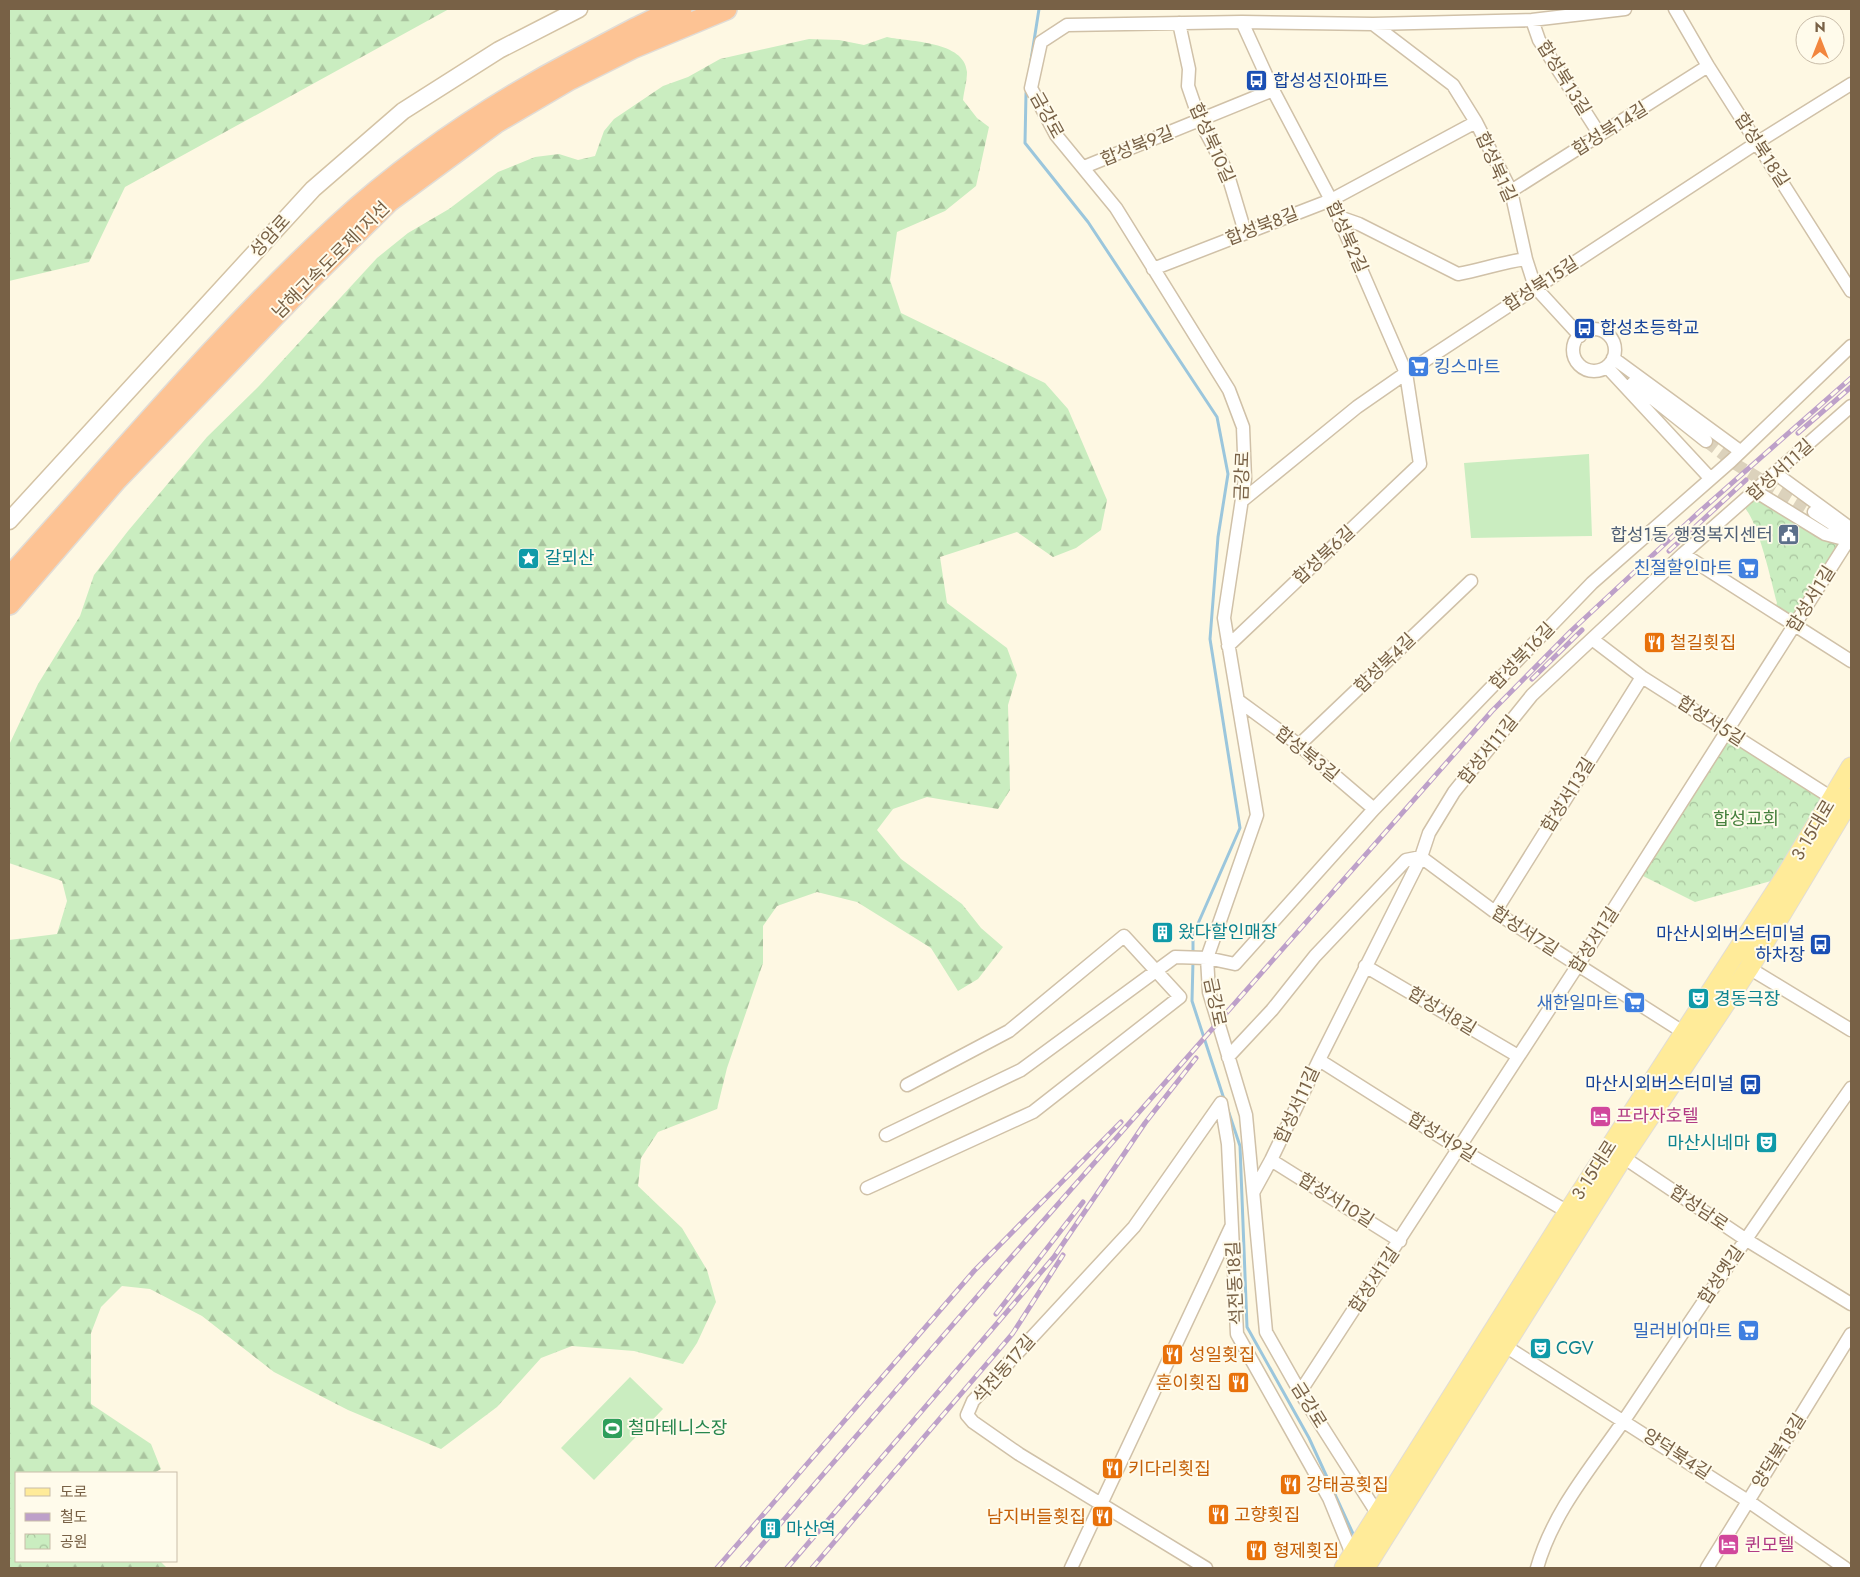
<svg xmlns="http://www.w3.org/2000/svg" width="1860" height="1577" viewBox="0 0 1860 1577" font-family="Jost,'Noto Sans KR',sans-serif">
  <defs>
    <pattern id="forest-firs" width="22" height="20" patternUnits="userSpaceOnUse" patternTransform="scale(1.25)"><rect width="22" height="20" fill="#caedc0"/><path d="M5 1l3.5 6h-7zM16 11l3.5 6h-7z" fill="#a9c39e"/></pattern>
    <pattern id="park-crowns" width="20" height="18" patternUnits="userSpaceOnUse" patternTransform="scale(1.25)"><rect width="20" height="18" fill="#caedc0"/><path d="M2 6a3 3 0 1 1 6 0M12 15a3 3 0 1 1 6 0" fill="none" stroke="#a9c39e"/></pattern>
  </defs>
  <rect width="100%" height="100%" fill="#fef8e3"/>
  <!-- forest -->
  <path fill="url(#forest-firs)" d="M9 9H449L125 187 89 262 9 281Z
    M887 37C910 42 965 41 967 72 967 81 964 91 963 100L977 118 989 127 976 186 945 211 897 232 890 280 901 313 1045 383 1068 409 1107 500 1101 530 1076 548 1053 557 1017 532 940 557 947 603 1007 648 1017 675 1008 705 1010 790 998 809 927 797 893 809 877 830 901 859 962 904 981 928 1003 947 978 979 958 991 931 948 857 902 817 892 777 906 763 926V963L727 1068 717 1109 658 1132 641 1158 638 1186 682 1228 707 1270 716 1302 697 1343 683 1364 634 1351 572 1346 541 1358 497 1407 441 1449 348 1410 274 1372 202 1316 150 1289 122 1286 101 1307 91 1333V1404L151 1444 161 1469 154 1473H16V1561H160L167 1568H9V940L57 934 67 901 62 881 9 863V745L38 684 80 616 94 575 128 531 207 437 259 386 377 258 408 233 449 209 498 172 535 157 559 154 578 160 595 156 604 131 614 119 663 86 688 77 720 59 809 39 839 40 864 45Z"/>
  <!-- park -->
  <path fill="url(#park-crowns)" d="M1755 491 1825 534 1847 533 1794 626 1773 612 1777 603C1771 581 1758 519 1743 506Z
    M1727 732 1832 798 1785 877 1695 902 1637 873Z"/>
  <!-- pitch -->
  <path fill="#caedc0" d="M1589 454 1592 536 1471 538 1464 463Z
    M630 1377 663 1409 594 1480 561 1448Z"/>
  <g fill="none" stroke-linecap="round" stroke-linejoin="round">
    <!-- stream -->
    <path stroke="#9bc6dc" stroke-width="3" d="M1031 60 1039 9
      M1026 93 1025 143 1088 222 1217 417 1228 474 1218 537 1210 639 1240 828 1193 935V955
      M1193 961 1192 1001 1224 1099
      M1228 1110 1240 1146 1247 1327 1309 1438 1355 1538"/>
    <!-- street-tunnel -->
    <path stroke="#dcd2bc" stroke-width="12" stroke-dasharray="12 6" stroke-linecap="butt" d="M1706 441 1737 465 1814 512"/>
    <defs>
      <path id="street" d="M1675 9 1708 66 1851 291
        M1532 20 1539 40 1600 135
        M1179 23 1189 69 1188 86 1200 121 1227 172 1245 232
        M1373 24 1453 85 1476 122 1511 191 1526 259 1535 287 1580 336
        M1084 167 1273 90
        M1511 191 1708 66
        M1339 217 1359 224 1458 274C1481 270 1503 262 1526 259
        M1153 269 1331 200 1476 122
        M1573 350a21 21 0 1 1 42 0a21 21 0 1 1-42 0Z
        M1613 358 1740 451
        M1607 367 1710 478
        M1633 383 1706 441
        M1755 491 1825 534 1840 538 1847 533 1846 525 1775 473
        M1243 500 1357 407 1406 373 1758 142 1851 84
        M1683 554 1851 661
        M1592 639 1642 677 1832 798
        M1228 646 1420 464 1406 373 1331 200 1273 90 1242 22
        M1239 701 1299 745 1374 809
        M1299 745 1471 581
        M1495 912 1642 677
        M1365 966 1518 1056
        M1749 968 1851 1030
        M1228 1057 1272 1010 1315 956 1406 860 1421 857 1495 912 1683 1032
        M1319 1060 1458 1148 1568 1212
        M1221 1103 1228 1144 1237 1334 1329 1498 1354 1559
        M886 1135 1021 1070 1175 957 1207 958 1235 964 1374 809 1592 583 1731 461 1851 346
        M1623 1157 1745 1239 1851 1304
        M1271 1160 1400 1241
        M867 1188 1033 1112 1180 997 1124 936 1009 1031 907 1085
        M1254 1191 1271 1160 1319 1060 1421 857 1429 833 1454 792 1532 695 1683 554 1851 406
        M1505 1346 1748 1501 1845 1568
        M1300 1392 1578 965 1851 536 1814 512
        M1377 1513 1300 1392 1266 1332 1246 1115 1209 992 1207 958 1257 815 1224 618 1245 479 1243 427 1229 390 1116 208 1056 135 1031 88 1041 42 1067 25 1242 22 1373 24 1532 20 1625 9
        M1071 1568 1231 1227
        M1206 1568 1019 1454 973 1422 967 1415 973 1401 1134 1227 1221 1103
        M1537 1568C1554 1508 1597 1461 1631 1410 1703 1302 1776 1194 1851 1088
        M1707 1568 1851 1334"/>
      <path id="secondary" d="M9 521 313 189 403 111 499 50 579 9"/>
      <path id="primary" d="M1344 1568 1568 1212 1785 877 1851 767
        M1365 1568 1623 1157 1749 968 1851 798"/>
      <path id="highway" d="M9 578C117 459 220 334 338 225 410 159 494 103 580 58 613 41 646 21 681 9
        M9 604 116 480 307 282 389 201 495 123 570 79 632 48 726 9"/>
    </defs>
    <!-- street casing -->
    <use href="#street" stroke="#d0c1a8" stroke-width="15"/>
    <!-- secondary casing -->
    <use href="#secondary" stroke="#d4c3a5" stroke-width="19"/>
    <!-- primary casing -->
    <use href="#primary" stroke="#e1dcd6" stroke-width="21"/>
    <!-- highway casing -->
    <use href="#highway" stroke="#e1dcd6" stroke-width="24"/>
    <!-- street -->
    <use href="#street" stroke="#fff" stroke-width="12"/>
    <!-- secondary -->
    <use href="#secondary" stroke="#fff" stroke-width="16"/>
    <!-- primary -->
    <use href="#primary" stroke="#ffeb99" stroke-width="19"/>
    <!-- highway -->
    <use href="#highway" stroke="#fdc394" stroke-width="21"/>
    <defs>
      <path id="rail" d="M1798 433 1851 387
        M1669 551 1746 480
        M1532 679 1582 630
        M996 1314 1083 1202
        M717 1568 974 1271 1121 1122
        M742 1568 1008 1261 1492 711 1571 631 1698 513 1851 378
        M787 1568 1054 1257 1145 1123 1196 1058
        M812 1568 1013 1333 1063 1255"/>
    </defs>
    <!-- rail casing -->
    <use href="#rail" stroke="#bda0c9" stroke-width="5"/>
    <!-- rail -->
    <use href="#rail" stroke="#fffbeb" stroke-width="3" stroke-dasharray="9" stroke-linecap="butt"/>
  </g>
  <!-- icons -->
  <defs>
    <symbol id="bus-square" viewBox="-11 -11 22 22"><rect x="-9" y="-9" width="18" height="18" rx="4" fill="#1a4fb4" stroke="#fffbeb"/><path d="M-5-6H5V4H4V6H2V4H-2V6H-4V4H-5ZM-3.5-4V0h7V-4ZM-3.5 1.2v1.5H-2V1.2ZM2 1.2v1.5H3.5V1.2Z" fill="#fff"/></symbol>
    <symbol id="supermarket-square" viewBox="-11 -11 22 22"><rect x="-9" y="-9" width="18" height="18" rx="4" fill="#3f7fe0" stroke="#fffbeb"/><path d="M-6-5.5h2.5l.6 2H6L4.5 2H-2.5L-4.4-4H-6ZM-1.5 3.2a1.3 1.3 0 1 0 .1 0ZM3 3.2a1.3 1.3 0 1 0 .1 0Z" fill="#fff"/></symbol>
    <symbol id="civic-square" viewBox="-11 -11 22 22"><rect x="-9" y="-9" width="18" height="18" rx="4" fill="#5c6f8a" stroke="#fffbeb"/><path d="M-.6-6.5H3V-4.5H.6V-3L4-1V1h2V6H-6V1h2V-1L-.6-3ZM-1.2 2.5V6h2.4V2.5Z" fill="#fff"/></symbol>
    <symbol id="sight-square" viewBox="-11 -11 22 22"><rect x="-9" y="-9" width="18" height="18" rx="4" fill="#0f9aa8" stroke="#fffbeb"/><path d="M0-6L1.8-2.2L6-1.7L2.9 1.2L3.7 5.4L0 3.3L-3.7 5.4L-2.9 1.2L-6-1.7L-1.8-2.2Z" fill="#fff"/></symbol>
    <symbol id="restaurant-square" viewBox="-11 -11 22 22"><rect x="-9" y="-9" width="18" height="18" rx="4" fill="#e8710a" stroke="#fffbeb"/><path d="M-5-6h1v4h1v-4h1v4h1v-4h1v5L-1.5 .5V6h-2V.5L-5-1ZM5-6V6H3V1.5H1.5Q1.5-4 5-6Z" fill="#fff"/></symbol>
    <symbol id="building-square" viewBox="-11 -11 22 22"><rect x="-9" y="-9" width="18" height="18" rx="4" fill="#0f9aa8" stroke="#fffbeb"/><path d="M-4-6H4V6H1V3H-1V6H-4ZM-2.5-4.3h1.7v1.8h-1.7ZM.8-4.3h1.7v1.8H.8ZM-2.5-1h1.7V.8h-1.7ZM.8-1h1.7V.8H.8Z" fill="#fff"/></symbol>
    <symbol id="theatre-square" viewBox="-11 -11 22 22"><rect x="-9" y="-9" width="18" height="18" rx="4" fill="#0f9aa8" stroke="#fffbeb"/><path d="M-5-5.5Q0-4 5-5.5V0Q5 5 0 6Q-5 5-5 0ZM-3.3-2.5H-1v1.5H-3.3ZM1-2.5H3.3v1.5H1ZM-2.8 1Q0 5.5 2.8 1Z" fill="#fff"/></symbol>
    <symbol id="hotel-square" viewBox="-11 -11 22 22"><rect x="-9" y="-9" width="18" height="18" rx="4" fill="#d1479c" stroke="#fffbeb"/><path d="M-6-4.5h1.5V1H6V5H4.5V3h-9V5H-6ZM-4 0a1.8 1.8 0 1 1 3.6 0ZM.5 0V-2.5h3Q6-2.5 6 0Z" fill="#fff"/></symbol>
    <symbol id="stadium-square" viewBox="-11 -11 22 22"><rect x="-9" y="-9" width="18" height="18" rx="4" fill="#2e9e5b" stroke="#fffbeb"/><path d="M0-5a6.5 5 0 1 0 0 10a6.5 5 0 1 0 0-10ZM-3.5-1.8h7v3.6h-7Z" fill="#fff"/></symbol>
  </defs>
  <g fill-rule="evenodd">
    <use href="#bus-square" x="1244" y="68" width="25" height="25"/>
    <use href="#bus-square" x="1572" y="316" width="25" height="25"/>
    <use href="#supermarket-square" x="1406" y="354" width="25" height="25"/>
    <use href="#civic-square" x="1776" y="522" width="25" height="25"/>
    <use href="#sight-square" x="516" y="546" width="25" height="25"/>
    <use href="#supermarket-square" x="1736" y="556" width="25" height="25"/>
    <use href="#restaurant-square" x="1642" y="630" width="25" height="25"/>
    <use href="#building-square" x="1150" y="920" width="25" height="25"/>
    <use href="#bus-square" x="1808" y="932" width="25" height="25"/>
    <use href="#theatre-square" x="1686" y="986" width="25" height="25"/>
    <use href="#supermarket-square" x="1622" y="990" width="25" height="25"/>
    <use href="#bus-square" x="1738" y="1072" width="25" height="25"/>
    <use href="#hotel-square" x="1588" y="1104" width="25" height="25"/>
    <use href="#theatre-square" x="1754" y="1130" width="25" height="25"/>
    <use href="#supermarket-square" x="1736" y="1318" width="25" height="25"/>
    <use href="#theatre-square" x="1528" y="1336" width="25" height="25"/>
    <use href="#restaurant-square" x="1160" y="1342" width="25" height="25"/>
    <use href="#restaurant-square" x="1226" y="1370" width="25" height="25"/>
    <use href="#stadium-square" x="600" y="1416" width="25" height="25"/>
    <use href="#restaurant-square" x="1100" y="1456" width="25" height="25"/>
    <use href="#restaurant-square" x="1278" y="1472" width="25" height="25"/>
    <use href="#restaurant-square" x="1206" y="1502" width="25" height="25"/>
    <use href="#restaurant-square" x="1090" y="1504" width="25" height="25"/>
    <use href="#building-square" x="758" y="1516" width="25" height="25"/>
    <use href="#hotel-square" x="1716" y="1532" width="25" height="25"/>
    <use href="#restaurant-square" x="1244" y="1538" width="25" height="25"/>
  </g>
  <g text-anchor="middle" stroke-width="4" stroke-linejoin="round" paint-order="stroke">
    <!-- street labels -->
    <g font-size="18" fill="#786146" stroke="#fffbeb">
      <text transform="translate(1564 78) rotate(58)" y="6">합성북13길</text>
      <text transform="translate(1047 115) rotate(61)" y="6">금강로</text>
      <text transform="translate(1610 129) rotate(-32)" y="6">합성북14길</text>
      <text transform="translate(1212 143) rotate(66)" y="6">합성북10길</text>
      <text transform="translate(1137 146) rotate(-22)" y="6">합성북9길</text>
      <text transform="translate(1762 150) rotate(57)" y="6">합성북18길</text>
      <text transform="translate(1496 167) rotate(66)" y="6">합성북1길</text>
      <text transform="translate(1262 226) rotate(-21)" y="6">합성북8길</text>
      <text transform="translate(270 236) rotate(-48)" y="6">성암로</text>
      <text transform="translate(1347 237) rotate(66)" y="6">합성북2길</text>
      <text transform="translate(331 260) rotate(-45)" y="6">남해고속도로제1지선</text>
      <text transform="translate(1541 284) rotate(-33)" y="6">합성북15길</text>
      <text transform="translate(1780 470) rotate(-42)" y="6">합성서11길</text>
      <text transform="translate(1242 476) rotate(-88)" y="6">금강로</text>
      <text transform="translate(1324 555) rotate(-43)" y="6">합성북6길</text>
      <text transform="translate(1811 599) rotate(-58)" y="6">합성서1길</text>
      <text transform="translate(1522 656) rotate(-46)" y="6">합성북16길</text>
      <text transform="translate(1385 663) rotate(-44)" y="6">합성북4길</text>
      <text transform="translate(1711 721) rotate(33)" y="6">합성서5길</text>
      <text transform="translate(1488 750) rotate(-51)" y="6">합성서11길</text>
      <text transform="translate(1307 754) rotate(39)" y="6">합성북3길</text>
      <text transform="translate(1568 795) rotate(-58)" y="6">합성서13길</text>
      <text transform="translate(1813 830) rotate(-59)" y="6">3·15대로</text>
      <text transform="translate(1525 931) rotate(33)" y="6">합성서7길</text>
      <text transform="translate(1594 940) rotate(-57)" y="6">합성서1길</text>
      <text transform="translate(1215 1002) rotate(78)" y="6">금강로</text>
      <text transform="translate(1442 1011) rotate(31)" y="6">합성서8길</text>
      <text transform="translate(1297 1105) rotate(-65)" y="6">합성서11길</text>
      <text transform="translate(1442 1137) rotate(32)" y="6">합성서9길</text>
      <text transform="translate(1594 1170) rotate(-57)" y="6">3·15대로</text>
      <text transform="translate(1336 1200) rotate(32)" y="6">합성서10길</text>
      <text transform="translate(1699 1208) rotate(34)" y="6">합성남로</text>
      <text transform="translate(1721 1275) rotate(-56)" y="6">합성옛길</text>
      <text transform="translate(1374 1280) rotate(-56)" y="6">합성서1길</text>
      <text transform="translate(1235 1283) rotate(-93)" y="6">석전동18길</text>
      <text transform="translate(1004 1369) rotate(-49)" y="6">석전동17길</text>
      <text transform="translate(1309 1405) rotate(58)" y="6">금강로</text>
      <text transform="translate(1779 1451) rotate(-58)" y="6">양덕북18길</text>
      <text transform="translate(1677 1454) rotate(33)" y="6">양덕북4길</text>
    </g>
    <!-- transit labels -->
    <g font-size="18" fill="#164399" stroke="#fffbeb" text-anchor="start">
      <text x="1273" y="87">합성성진아파트</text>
      <text x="1600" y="334">합성초등학교</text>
      <text x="1805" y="940" text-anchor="end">마산시외버스터미널<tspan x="1805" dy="21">하차장</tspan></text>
      <text x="1734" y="1090" text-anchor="end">마산시외버스터미널</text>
    </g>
    <!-- shop labels -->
    <g font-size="18" fill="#366cbe" stroke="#fffbeb" text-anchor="end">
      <text x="1434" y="373" text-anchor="start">킹스마트</text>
      <text x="1733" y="574">친절할인마트</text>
      <text x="1619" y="1009">새한일마트</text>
      <text x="1732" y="1337">밀러비어마트</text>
    </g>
    <!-- service labels -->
    <g font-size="18" fill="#4e5e75" stroke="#fffbeb" text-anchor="end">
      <text x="1773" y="541">합성1동 행정복지센터</text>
    </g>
    <!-- culture labels -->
    <g font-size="18" fill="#0d838f" stroke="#fffbeb" text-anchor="start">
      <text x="545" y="564">갈뫼산</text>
      <text x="1178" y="938">왔다할인매장</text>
      <text x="1714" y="1005">경동극장</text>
      <text x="1750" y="1149" text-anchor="end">마산시네마</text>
      <text x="1556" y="1354">CGV</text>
      <text x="786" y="1535">마산역</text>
    </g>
    <!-- food labels -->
    <g font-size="18" fill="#c56008" stroke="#fffbeb" text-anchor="start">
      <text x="1670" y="649">철길횟집</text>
      <text x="1189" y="1361">성일횟집</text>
      <text x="1222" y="1389" text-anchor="end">훈이횟집</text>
      <text x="1128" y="1475">키다리횟집</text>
      <text x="1306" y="1491">강태공횟집</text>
      <text x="1234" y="1521">고향횟집</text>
      <text x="1086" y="1523" text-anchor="end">남지버들횟집</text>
      <text x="1273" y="1557">형제횟집</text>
    </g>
    <!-- park labels -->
    <g font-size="18" fill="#45803d" stroke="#fffbeb">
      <text x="1746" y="825">합성교회</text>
    </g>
    <!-- hotel labels -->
    <g font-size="18" fill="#b23c85" stroke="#fffbeb" text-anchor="start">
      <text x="1616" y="1122">프라자호텔</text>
      <text x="1745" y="1551">퀸모텔</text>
    </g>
    <!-- leisure labels -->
    <g font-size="18" fill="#27864d" stroke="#fffbeb" text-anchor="start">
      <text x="628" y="1434">철마테니스장</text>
    </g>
  </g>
  <!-- border -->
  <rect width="1860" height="1577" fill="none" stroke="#786146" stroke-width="20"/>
  <!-- legend -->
  <rect x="15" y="1472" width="162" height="90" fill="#fffbeb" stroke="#c9bda9"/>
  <rect x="25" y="1488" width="25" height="8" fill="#ffeb99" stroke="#c9bda9"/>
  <text x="60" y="1497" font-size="15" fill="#786146">도로</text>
  <rect x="25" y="1513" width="25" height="8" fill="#bda0c9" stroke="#c9bda9"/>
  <text x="60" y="1522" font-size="15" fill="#786146">철도</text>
  <rect x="25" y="1534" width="25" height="15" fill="url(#park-crowns)" stroke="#c9bda9"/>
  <text x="60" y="1547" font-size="15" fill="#786146">공원</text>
  <!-- north arrow -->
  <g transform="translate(1820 40)"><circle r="24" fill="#fffbeb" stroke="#c9bda9"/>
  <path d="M0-4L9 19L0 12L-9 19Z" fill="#f2863e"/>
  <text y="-8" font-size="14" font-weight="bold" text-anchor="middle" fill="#786146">N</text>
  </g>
</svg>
